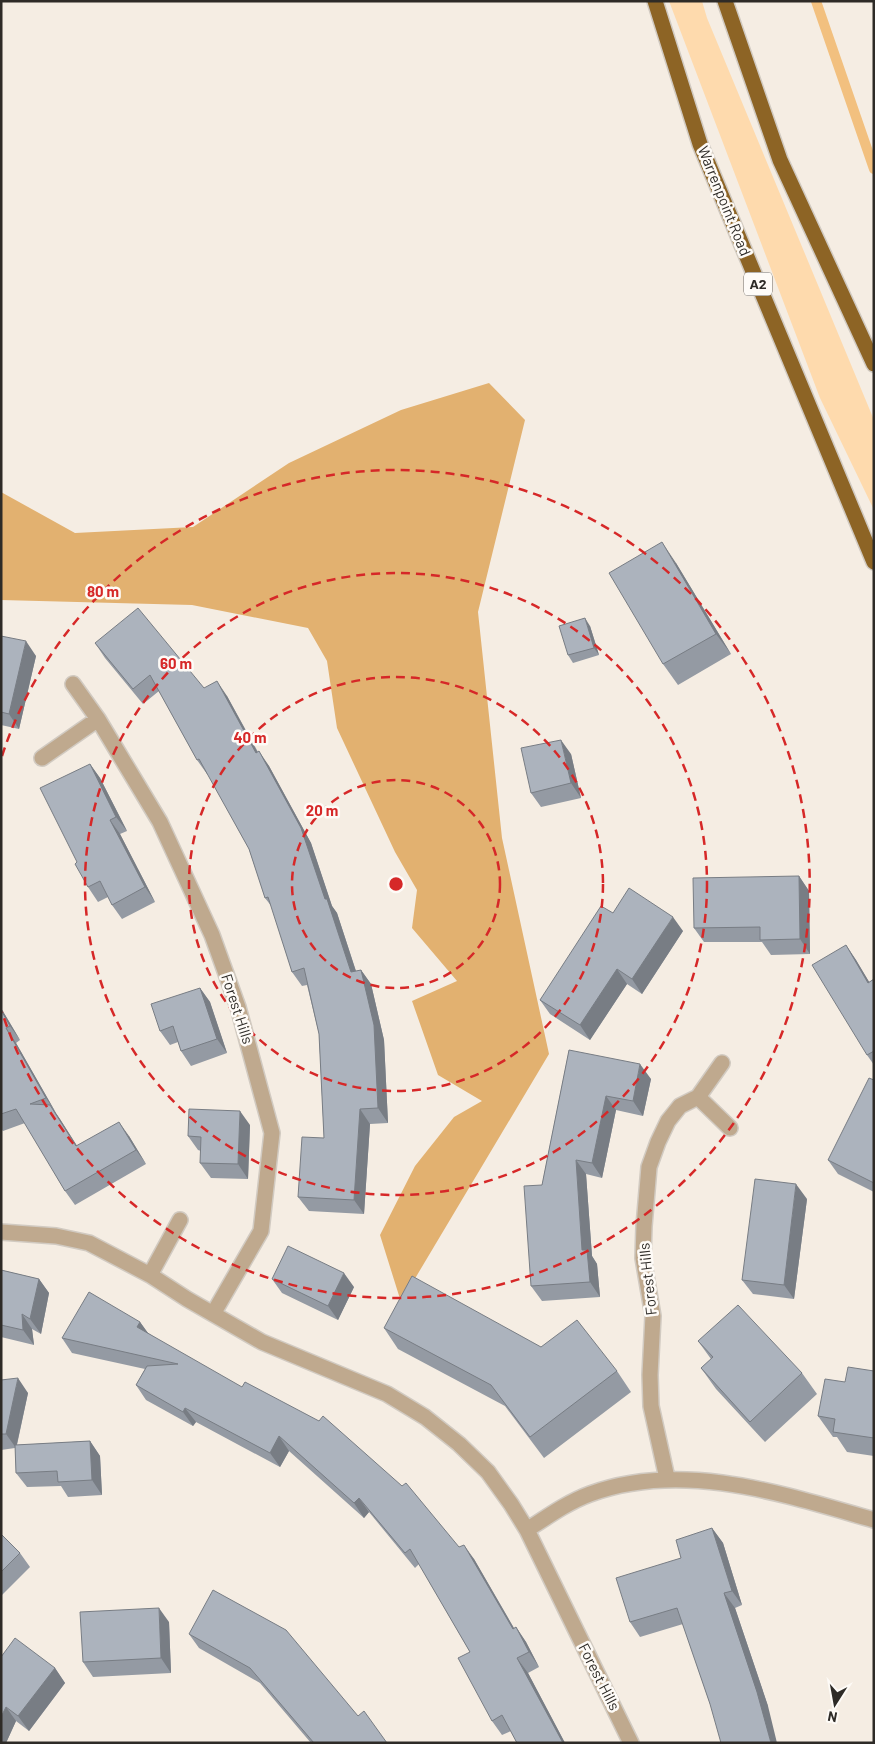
<svg xmlns="http://www.w3.org/2000/svg" width="875" height="1744" viewBox="0 0 875 1744" font-family="Barlow,sans-serif">
  <rect width="100%" height="100%" fill="#f5ede3"/>
  <!-- green -->
  <path fill="#fedaad" d="M669 1H702L707 18 874 420V510L820 398Z"/>
  <!-- forest -->
  <path fill="#e2b170" d="M489 383 525 420 478 612 502 838 549 1054 401 1302 380 1235 415 1166 454 1117 482 1101 438 1075 412 1001 457 981 412 928 417 890 395 852 337 728 327 661 308 628 192 605 1 600V492L75 533 193 527 289 463 401 410Z"/>
  <g fill="none" stroke-linecap="round" stroke-linejoin="round">
    <!-- stream -->
    <path stroke="#f2c07f" stroke-width="10" d="M816 1 874 169"/>
    <defs>
      <path id="minor" d="M73 684 98 719 160 822 212 935 238 1007 272 1133 261 1231 213 1314
        M42 758 98 719
        M698 1097 730 1128
        M1 1232 56 1236 89 1243 150 1275 187 1299 262 1342 387 1394 425 1417 459 1444 488 1472 511 1504 527 1530 631 1743
        M150 1275 180 1220
        M667 1478 651 1406 650 1375 653 1316 643 1258 644 1226 649 1167 658 1142 668 1121 680 1106 698 1097 722 1063
        M527 1530C547 1517 568 1502 590 1494 683 1460 783 1494 874 1520"/>
      <path id="trunk" d="M655 1 700 144 874 562
        M725 1 780 160 874 364"/>
    </defs>
    <!-- minor casing -->
    <use href="#minor" stroke="#d1cac1" stroke-width="18"/>
    <!-- trunk casing -->
    <use href="#trunk" stroke="#d1cac1" stroke-width="18"/>
    <!-- minor -->
    <use href="#minor" stroke="#bfa98e" stroke-width="15"/>
    <!-- trunk -->
    <use href="#trunk" stroke="#8d6425" stroke-width="15"/>
  </g>
  <!-- wall -->
  <path fill="#949aa3" d="M676 563 731 654 678 685 663 664Z
    M590 626 599 655 573 663 568 655Z
    M1 636 36 656 19 729 1 725Z
    M95 643 204 688 227 696 258 752 269 766 311 843 332 906 337 913 356 971 361 970 371 984 384 1040 388 1123 370 1124 364 1214 309 1211 298 1197 324 1138 319 1034 307 985 302 986 292 972 272 907 265 898 249 849 208 774H207L197 760 159 691 143 704 105 658Z
    M571 754 581 798 541 807 531 793Z
    M90 764 100 778 127 831 120 834 155 902 122 919 112 905 108 897 98 902 88 887 77 862Z
    M799 876 809 891 810 954 771 955 762 942H704L694 928Z
    M613 913 683 931 642 994 627 984 590 1040 550 1014 540 1000Z
    M846 945 856 960 869 982 874 979V1065L867 1055Z
    M200 988 210 1002 227 1053 191 1066 181 1051 178 1042 170 1045 160 1031Z
    M1 1008 20 1040 16 1043 56 1113 77 1146 129 1136 146 1164 75 1205 65 1191 25 1123 3 1131 1 1129Z
    M569 1050 651 1079 643 1116 616 1110 602 1178 586 1174 592 1256 597 1264 600 1297 542 1301 531 1286 542 1185Z
    M874 1080V1192L838 1174 828 1160Z
    M250 1125 248 1179 211 1178 200 1163 201 1151 198 1150 188 1136Z
    M807 1199 794 1299 753 1294 742 1280Z
    M1 1270 39 1279 49 1293 41 1334 32 1329 34 1345 1 1337Z
    M272 1279 354 1287 338 1320 282 1293Z
    M140 1322 148 1333 459 1547 474 1559 514 1628 516 1627 526 1642 539 1667 528 1673 565 1743H517L511 1731 502 1735 492 1721 470 1652 419 1564 415 1568 369 1512 364 1518 289 1451 280 1467 196 1422 193 1426 146 1400 136 1385 145 1369 72 1353 62 1338Z
    M384 1328 541 1347 617 1371 631 1392 544 1458 505 1406 398 1349Z
    M698 1341 802 1373 817 1394 765 1442 716 1389 701 1368 711 1359Z
    M874 1371V1456L847 1452 837 1437H833L818 1416 845 1382Z
    M1 1380 28 1393 17 1445 90 1441 100 1456 102 1495 68 1497 61 1486 27 1487 16 1473 15 1448 1 1450Z
    M712 1528 723 1543 742 1605 735 1608 768 1706 710 1704 683 1624 640 1637 630 1622 681 1558Z
    M1 1534 20 1553 30 1567 1 1596Z
    M169 1622 171 1673 93 1677 83 1662Z
    M189 1634 358 1716 387 1743H311L260 1683 199 1648Z
    M1 1657 55 1668 65 1683 29 1731 16 1721 6 1743H1Z"/>
  <!-- shaded-wall -->
  <path fill="#787d84" d="M662 542 676 563 731 654 716 634Z
    M585 618 590 626 599 655 594 648Z
    M26 641 36 656 19 729 9 714Z
    M217 681 227 696 266 768 256 753Z
    M561 740 571 754 581 798 571 783Z
    M259 751 269 766 311 843 332 906 337 913 361 987 351 972 325 899Z
    M90 764 100 778 127 831 116 817Z
    M110 820 120 834 155 902 145 887Z
    M799 876 809 891 810 954 800 939Z
    M673 917 683 931 642 994 632 979Z
    M846 945 856 960 874 990 868 983Z
    M617 969 627 984 590 1040 580 1025Z
    M361 970 371 984 384 1040 388 1123 378 1108Z
    M200 988 210 1002 227 1053 217 1039Z
    M1 1008 20 1040 10 1026 1 1010Z
    M6 1028 16 1043 56 1113 46 1098Z
    M640 1064 651 1079 643 1116 633 1101Z
    M606 1096 616 1110 602 1178 592 1163Z
    M50 1105 60 1119 86 1160 76 1146Z
    M360 1109 370 1124 364 1214 354 1200Z
    M240 1111 250 1125 248 1179 238 1164Z
    M119 1122 129 1136 146 1164 136 1150Z
    M576 1160 586 1174 592 1256 597 1264 600 1297 590 1282 582 1250Z
    M796 1184 807 1199 794 1299 784 1285Z
    M344 1273 354 1287 338 1320 328 1306Z
    M39 1279 49 1293 41 1334 30 1319Z
    M22 1314 32 1329 34 1345 23 1330Z
    M140 1322 150 1336 137 1327Z
    M18 1378 28 1393 16 1448 6 1434Z
    M185 1408 196 1422 193 1426 183 1412Z
    M279 1436 289 1451 280 1467 270 1453Z
    M90 1441 100 1456 102 1495 92 1480Z
    M359 1498 369 1512 364 1518 354 1503Z
    M712 1528 723 1543 742 1605 732 1591Z
    M464 1545 474 1559 523 1644 513 1629Z
    M724 1593 735 1608 768 1706 777 1743H771Z
    M159 1608 169 1622 171 1673 161 1658Z
    M516 1627 526 1642 539 1667 529 1652Z
    M517 1658 528 1673 565 1743H563Z
    M55 1668 65 1683 29 1731 18 1716Z
    M6 1707 16 1721 6 1743H1V1717Z"/>
  <!-- building -->
  <path fill="#acb3bd" stroke="#787d84" d="M662 542 716 634 663 664 609 573Z
    M138 608 204 688 217 681 256 753 259 751 301 828 325 899H327L351 972 361 970 374 1025 378 1108 360 1109 354 1200 298 1197 302 1137 324 1138 319 1034 304 968 292 972 268 897 265 898 249 849 199 759 197 760 150 675 133 689 95 643Z
    M585 618 594 648 568 655 559 626Z
    M1 636 26 641 9 714 1 712Z
    M561 740 571 783 531 793 521 748Z
    M90 764 116 817 110 820 145 887 112 905 100 881 88 887 75 864 77 862 40 788Z
    M799 876 800 939 760 940V927L694 928 693 878Z
    M629 888 673 917 632 979 617 969 580 1025 540 1000 601 906 613 913Z
    M846 945 868 983 874 979V1051L867 1055 812 965Z
    M200 988 217 1039 181 1051 173 1026 160 1031 151 1004Z
    M1 1010 10 1026 6 1028 46 1098 30 1104 50 1105 76 1146 119 1122 136 1150 65 1191 16 1109 1 1114Z
    M569 1050 640 1064 633 1101 606 1096 592 1163 576 1160 582 1250H587L590 1282 531 1286 524 1186 542 1185Z
    M869 1078 874 1080V1183L828 1160Z
    M189 1109 240 1111 238 1164 200 1163 201 1137 188 1136Z
    M755 1179 796 1184 784 1285 742 1280Z
    M288 1246 344 1273 328 1306 272 1279Z
    M1 1270 39 1279 30 1319 22 1314 23 1330 1 1325Z
    M412 1276 541 1347 577 1320 617 1371 530 1437 491 1385 384 1328Z
    M89 1292 140 1322 137 1327 242 1387 245 1382 319 1421 323 1416 402 1486 406 1483 459 1547 464 1545 513 1629 516 1627 529 1652 517 1658 563 1743H517L502 1715 492 1721 458 1658 470 1652 410 1549 405 1553 359 1498 354 1503 279 1436 270 1453 185 1408 183 1412 136 1385 147 1366 178 1364 62 1338Z
    M738 1305 802 1373 750 1422 701 1368 713 1357 698 1341Z
    M848 1367 874 1371V1438L833 1432 835 1419 818 1416 825 1379 845 1382Z
    M18 1378 6 1434H1V1380Z
    M90 1441 92 1480 58 1482 57 1471 16 1473 15 1445Z
    M712 1528 732 1591 724 1593 757 1692 771 1743H721L710 1704 677 1608 630 1622 616 1578 681 1558 676 1540Z
    M1 1534 20 1553 1 1572Z
    M213 1590 286 1630 358 1716 364 1711 387 1743H314L250 1668 189 1634Z
    M159 1608 161 1658 83 1662 80 1612Z
    M15 1638 55 1668 18 1716 6 1707 1 1717V1657Z"/>
  <!-- distance rings -->
  <g fill="none" stroke="#d62828" stroke-width="2.5" stroke-dasharray="9 6">
    <circle cx="396" cy="884" r="104"/>
    <circle cx="396" cy="884" r="207"/>
    <circle cx="396" cy="884" r="311"/>
    <path d="M2 756A414 414 0 1 1 2 1012"/>
  </g>
  <g text-anchor="middle" stroke-width="5" stroke-linejoin="round" paint-order="stroke">
    <!-- shield labels -->
    <rect fill="#fefbf7" stroke="#6c6965" stroke-width="1" x="744" y="272.5" width="28" height="23" rx="4"/>
    <g font-size="14" font-weight="bold" fill="#2e2b27">
      <text x="758" y="289">A2</text>
    </g>
    <!-- street labels -->
    <g font-size="15" fill="#2e2b27" stroke="#fefbf7">
      <text transform="translate(724 201) rotate(68)" y="5">Warrenpoint Road</text>
      <text transform="translate(237 1009) rotate(72)" y="5">Forest Hills</text>
      <text transform="translate(648 1279) rotate(-96)" y="5">Forest Hills</text>
      <text transform="translate(599 1677) rotate(63)" y="5">Forest Hills</text>
    </g>
  </g>
  <circle cx="396" cy="884" r="8" fill="#d62828" stroke="#fefbf7" stroke-width="2.5"/>
  <g font-size="15" text-anchor="middle" font-weight="bold" fill="#d62828" stroke="#fefbf7" stroke-width="5" stroke-linejoin="round" paint-order="stroke">
    <text x="103" y="597">80 m</text>
    <text x="176" y="669">60 m</text>
    <text x="250" y="743">40 m</text>
    <text x="322" y="816">20 m</text>
  </g>
  <!-- border -->
  <rect width="875" height="1744" fill="none" stroke="#2e2b27" stroke-width="5"/>
  <!-- north arrow -->
  <g transform="translate(835 1704) rotate(191)" stroke="#fefbf7" stroke-width="4" paint-order="stroke">
  <path d="M0-4L9 19L0 12L-9 19Z" fill="#2e2b27"/>
  <text y="-8" font-size="14" font-weight="bold" text-anchor="middle" fill="#2e2b27">N</text>
  </g>
</svg>
